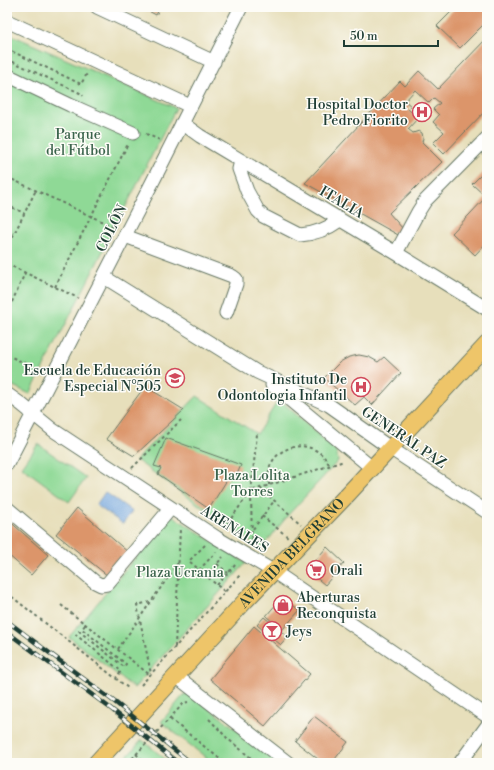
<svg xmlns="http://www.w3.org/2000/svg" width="494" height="770" viewBox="0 0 494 770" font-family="'Libre Bodoni',serif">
  <rect width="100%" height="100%" fill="#fdfcf7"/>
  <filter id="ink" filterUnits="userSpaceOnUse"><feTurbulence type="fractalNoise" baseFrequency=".025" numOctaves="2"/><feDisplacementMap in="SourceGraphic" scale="8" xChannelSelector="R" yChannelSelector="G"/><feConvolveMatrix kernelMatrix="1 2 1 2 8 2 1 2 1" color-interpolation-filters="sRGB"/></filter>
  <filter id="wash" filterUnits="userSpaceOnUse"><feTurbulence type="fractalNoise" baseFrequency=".012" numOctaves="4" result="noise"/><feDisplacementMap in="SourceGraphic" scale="16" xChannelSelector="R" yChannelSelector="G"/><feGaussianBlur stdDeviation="0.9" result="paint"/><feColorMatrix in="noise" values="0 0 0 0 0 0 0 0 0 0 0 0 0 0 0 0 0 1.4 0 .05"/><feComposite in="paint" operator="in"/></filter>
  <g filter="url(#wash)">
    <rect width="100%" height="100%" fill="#e7dfbb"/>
    <!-- green -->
    <path fill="#8fd996" stroke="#578b65" d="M7 33 176 108 30 394 7 383Z
      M197 396 257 434 279 399 336 451 338 461 289 514 261 549 136 460Z
      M38 444 86 478 69 502 22 467Z
      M171 515 246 563 134 688 69 637Z
      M185 694H190L281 763H213L161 722 182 697Z
      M142 740 170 763H121Z"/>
    <!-- water -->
    <path fill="#6fa3db" stroke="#477088" d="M105 492 132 511 123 524 96 505Z"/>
    <g id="blocks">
      <!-- building -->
      <path fill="#dc956b" d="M141 7H157L160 8 156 15Z
        M456 7H487V21L460 48 437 26Z
        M487 38V109L444 154 433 143 444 132 433 122 439 115 433 109 440 103 434 98 429 103 415 90 405 101 411 106 408 109 418 118 408 129 413 133 419 131 422 133 423 138 422 142 442 162 389 213 403 229 400 236 305 183 400 81 405 86 419 71 438 89Z
        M487 169V242L475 255 452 233 486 197 472 184Z
        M359 355 369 357 378 362 384 357 401 373 372 405 364 397 355 405 324 378 340 362 349 357Z
        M145 386 184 410 134 456 106 439Z
        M166 438 241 465 236 477 230 475 209 509 158 474 161 468 154 466Z
        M77 508 129 553 108 576 56 534Z
        M7 519 48 555 31 575 7 554Z
        M327 547 344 563 325 585 313 575 311 565Z
        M284 600 300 610 282 630 266 616 278 602Z
        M264 617 288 637 281 645 257 625Z
        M254 626 310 674 265 726 210 679Z
        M314 716 348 742 332 763H323L295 741Z"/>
    </g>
  </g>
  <g filter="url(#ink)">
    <use href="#blocks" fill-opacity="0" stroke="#657663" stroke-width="1"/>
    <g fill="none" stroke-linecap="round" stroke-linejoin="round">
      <defs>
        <path id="minor" d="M97 7 214 62
          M7 21 190 106
          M7 75 70 105 133 133
          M182 123 200 136 396 253 487 309
          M241 161 239 169 247 191 258 211 263 216 300 235C314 234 329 228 340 220
          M125 236 232 276 236 279V284L226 313
          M396 253 418 212 425 201 487 138
          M104 277 257 372 329 405 390 448 487 512
          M272 385 372 468
          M7 394 21 404 53 430 217 538 273 571 487 716
          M7 464 152 183 241 7
          M7 508 95 582 101 585 107 584 171 508
          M176 676 288 763
          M460 763 487 726"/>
        <g id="major">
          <path id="s1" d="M96 763 246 600 348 494 487 344"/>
        </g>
      </defs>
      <!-- minor casing -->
      <use href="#minor" stroke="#657663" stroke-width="15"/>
      <!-- major casing -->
      <use href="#major" stroke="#657663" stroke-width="18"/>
      <!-- path -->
      <path stroke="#657663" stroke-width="2" stroke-dasharray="3 3" stroke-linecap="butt" d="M7 49 81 84 88 72
        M7 59 82 94 83 96
        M146 134 160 140
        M7 177 116 228
        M7 205 24 213
        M7 231 14 234
        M7 248 36 190
        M7 264 78 298
        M55 287 128 144
        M7 313 25 273
        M7 355 40 370
        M132 468 181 420
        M269 485C269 478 268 473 270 466 277 449 299 441 315 450 322 453 326 459 330 466
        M260 488 301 524
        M262 516 288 537
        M224 528 251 491 344 461
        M253 529 274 501
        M205 545 189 561 225 592
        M252 545 251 491 257 434
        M217 564 228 573
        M199 570 216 552
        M206 576 223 557
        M217 585 237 563
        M7 593 128 688
        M150 602 137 605 151 674
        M61 605 150 675
        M85 625 82 629 126 664 124 667 79 631 76 635 121 671 116 678
        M175 647 180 528
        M118 649 178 563
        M141 685 241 574
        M170 719 225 763
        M209 719 228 739 257 763
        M136 754 146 763
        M128 763 184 703 188 702"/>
      <!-- minor -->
      <use href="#minor" stroke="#fff" stroke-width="13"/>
      <!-- major -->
      <use href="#major" stroke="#eec569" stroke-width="16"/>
      <defs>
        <path id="rail" d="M7 621 116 703 191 763
          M7 632 110 708 178 763"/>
      </defs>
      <!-- rail casing -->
      <use href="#rail" stroke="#1f3d34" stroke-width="4.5"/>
      <!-- rail -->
      <use href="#rail" stroke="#fdfcf7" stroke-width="3" stroke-dasharray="9" stroke-linecap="butt"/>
    </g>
  </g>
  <!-- icons -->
  <defs>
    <symbol id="hospital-ring" viewBox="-11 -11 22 22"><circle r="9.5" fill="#fdfcf7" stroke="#d1495b" stroke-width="1.5"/><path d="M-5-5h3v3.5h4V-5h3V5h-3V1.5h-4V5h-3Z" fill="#d1495b"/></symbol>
    <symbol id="school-ring" viewBox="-11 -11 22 22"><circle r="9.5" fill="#fdfcf7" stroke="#d1495b" stroke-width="1.5"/><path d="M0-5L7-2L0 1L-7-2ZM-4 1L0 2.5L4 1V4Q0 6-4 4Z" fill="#d1495b"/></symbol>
    <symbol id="supermarket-ring" viewBox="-11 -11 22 22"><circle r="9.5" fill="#fdfcf7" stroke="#d1495b" stroke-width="1.5"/><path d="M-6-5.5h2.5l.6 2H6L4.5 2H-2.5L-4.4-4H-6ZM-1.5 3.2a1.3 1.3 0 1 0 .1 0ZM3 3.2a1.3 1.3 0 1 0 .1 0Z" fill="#d1495b"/></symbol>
    <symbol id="shop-ring" viewBox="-11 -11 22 22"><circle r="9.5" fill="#fdfcf7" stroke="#d1495b" stroke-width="1.5"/><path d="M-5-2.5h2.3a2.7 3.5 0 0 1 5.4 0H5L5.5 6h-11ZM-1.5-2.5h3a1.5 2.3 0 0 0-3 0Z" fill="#d1495b"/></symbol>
    <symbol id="bar-ring" viewBox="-11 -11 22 22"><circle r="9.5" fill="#fdfcf7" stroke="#d1495b" stroke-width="1.5"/><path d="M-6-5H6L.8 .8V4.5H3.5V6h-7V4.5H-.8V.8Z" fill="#d1495b"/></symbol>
  </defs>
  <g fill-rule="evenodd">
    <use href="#hospital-ring" x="411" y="101" width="22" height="22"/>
    <use href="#school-ring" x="164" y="367" width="22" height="22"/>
    <use href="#hospital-ring" x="350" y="376" width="22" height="22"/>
    <use href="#supermarket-ring" x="305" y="559" width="22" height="22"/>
    <use href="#shop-ring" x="272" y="594" width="22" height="22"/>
    <use href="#bar-ring" x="261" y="620" width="22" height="22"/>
  </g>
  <g text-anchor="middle" stroke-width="3" stroke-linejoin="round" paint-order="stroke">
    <!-- poi labels -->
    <g font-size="14" fill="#1f3d34" stroke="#fdfcf7" text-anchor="end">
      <text x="408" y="109">Hospital Doctor<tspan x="408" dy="16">Pedro Fiorito</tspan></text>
      <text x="161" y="375">Escuela de Educación<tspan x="161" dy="16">Especial N°505</tspan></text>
      <text x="347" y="384">Instituto De<tspan x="347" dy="16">Odontologia Infantil</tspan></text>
      <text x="330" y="575" text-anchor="start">Orali</text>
      <text x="297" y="602" text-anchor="start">Aberturas<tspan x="297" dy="16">Reconquista</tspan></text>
      <text x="286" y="636" text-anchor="start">Jeys</text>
    </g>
    <!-- park labels -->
    <g font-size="14" fill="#3b644c" stroke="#fdfcf7">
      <text x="78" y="139">Parque<tspan x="78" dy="16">del Fútbol</tspan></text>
      <text x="252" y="480">Plaza Lolita<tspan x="252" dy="16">Torres</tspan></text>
      <text x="180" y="577">Plaza Ucrania</text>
    </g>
    <!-- street labels -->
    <g font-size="14" fill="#1f3d34" stroke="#fdfcf7">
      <text transform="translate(342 202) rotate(31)" y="5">ITALIA</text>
      <text transform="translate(111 228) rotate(-63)" y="5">COLÓN</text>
      <text transform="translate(404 437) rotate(34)" y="5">GENERAL PAZ</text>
      <text transform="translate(235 529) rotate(32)" y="5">ARENALES</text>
      <text dy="5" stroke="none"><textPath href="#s1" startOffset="287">AVENIDA BELGRANO</textPath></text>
    </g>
  </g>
  <!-- margin -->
  <rect width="494" height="770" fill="none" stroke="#fdfcf7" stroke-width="24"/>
  <!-- scale -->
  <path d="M344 40v6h94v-6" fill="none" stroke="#1f3d34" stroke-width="2"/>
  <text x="350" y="40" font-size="12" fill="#1f3d34" stroke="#fdfcf7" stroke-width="3" paint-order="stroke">50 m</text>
</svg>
